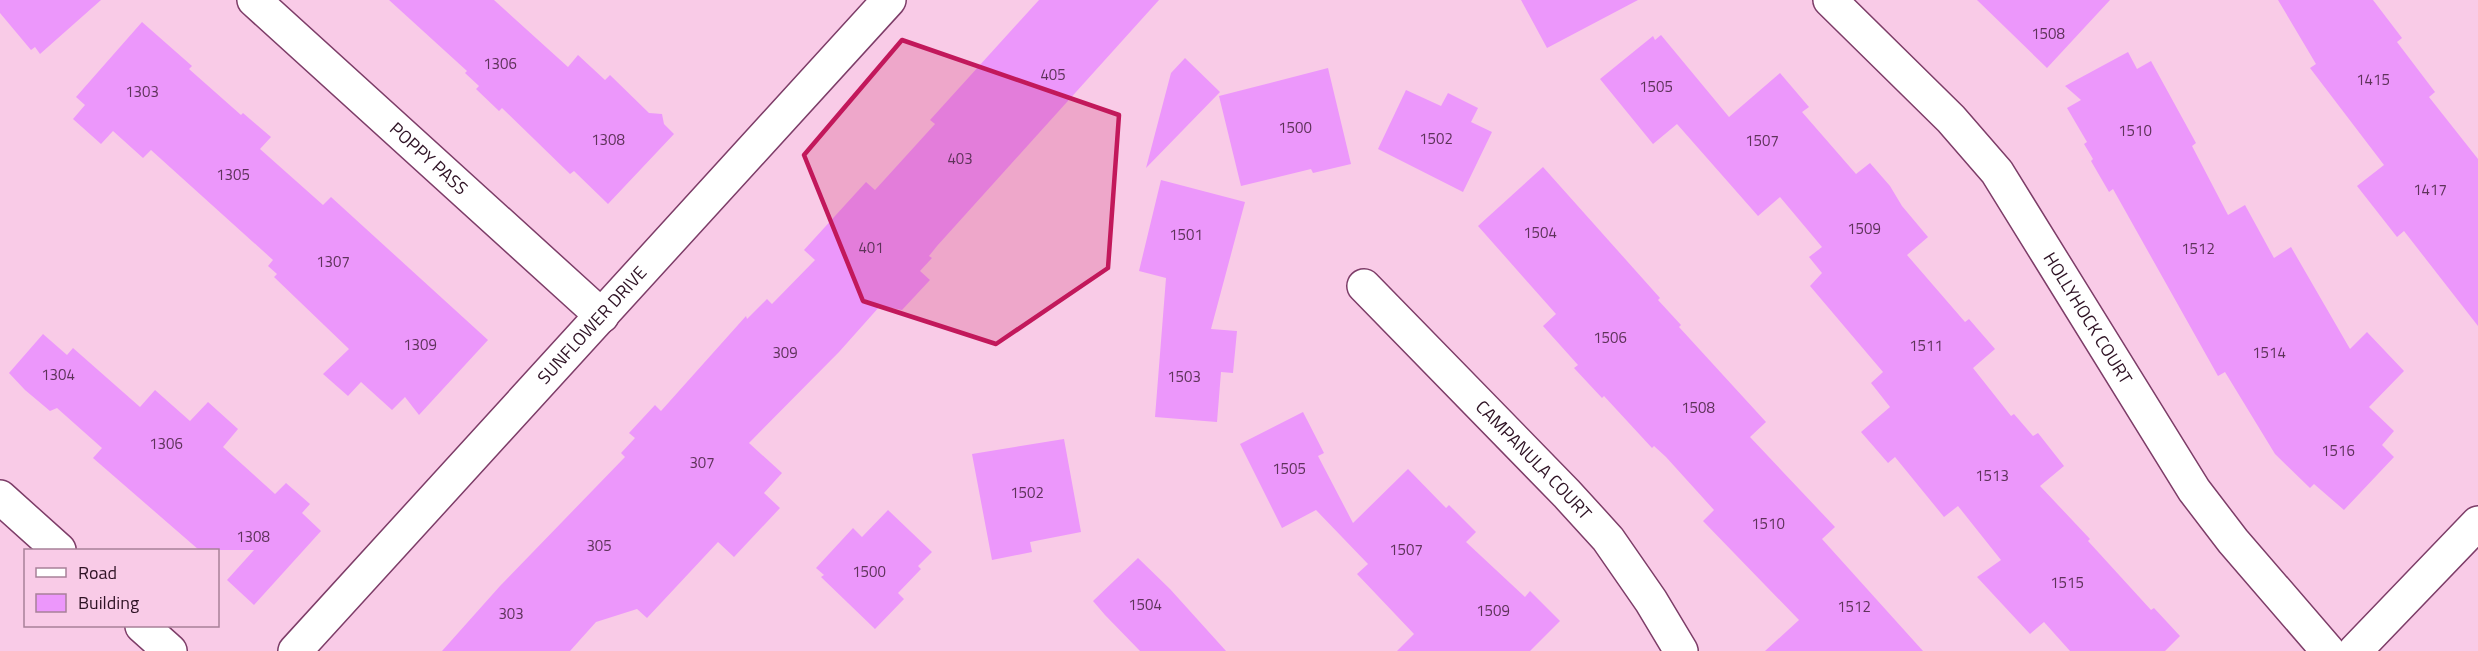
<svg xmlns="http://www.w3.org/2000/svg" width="2478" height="651" viewBox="0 0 2478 651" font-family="'Titillium Web',sans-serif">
  <rect width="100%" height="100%" fill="#f9cbe7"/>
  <!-- building -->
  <path fill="#ec97fb" d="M0 0H101L40 54 35 47 31 50 0 13Z
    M389 0H494L568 67 578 55 605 80 610 75 649 113 662 114 664 124 674 134 608 204 574 171 570 174 502 108 499 111 476 89 479 86 465 73 467 71Z
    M1039 0H1159L937 246 929 256 932 258 920 271 930 280 902 310 880 306 839 352 749 443 782 473 764 493 780 508 734 557 718 542 647 618 637 609 596 622 570 651H442L500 586 625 457 621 453 635 438 629 433 655 405 661 411 746 316 747 319 767 299 772 304 815 260 804 250 866 182 875 190 935 124 930 120Z
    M1521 0H1638L1547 48Z
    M1977 0H2110L2047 68Z
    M2278 0H2373L2402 38 2397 42 2435 92 2429 97 2478 159V326L2404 231 2397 237 2357 186 2384 165 2310 68 2316 64Z
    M142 22 192 66 189 69 241 115 243 113 271 137 260 149 323 205 331 197 488 340 419 415 405 397 392 410 361 382 348 396 323 374 349 349 274 277 277 274 268 266 273 260 151 150 143 158 113 131 101 144 73 119 85 105 76 97Z
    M1661 35 1729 117 1780 73 1809 107 1802 112 1856 174 1870 163 1890 186 1902 206 1928 237 1907 255 1965 322 1969 319 1995 349 1973 368 2011 416 2014 414 2033 436 2038 433 2064 466 2040 486 2090 539 2088 541 2151 610 2154 608 2180 636 2165 651H2070L2044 622 2030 634 1977 577 2001 560 1958 506 1944 517 1895 457 1888 463 1861 432 1890 407 1871 383 1883 372 1810 286 1822 273 1809 257 1822 247 1780 197 1758 216 1677 124 1653 144 1600 79 1653 36 1655 40Z
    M2128 52 2137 69 2151 61 2196 143 2192 146 2228 215 2245 205 2274 258 2291 247 2350 349 2367 332 2404 371 2369 407 2394 431 2382 445 2394 457 2344 510 2314 484 2310 488 2275 454 2225 372 2218 376 2113 189 2109 192 2091 161 2093 159 2084 144 2087 142 2067 108 2081 100 2065 86Z
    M1185 58 1220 92 1146 168 1171 73Z
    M1328 68 1351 164 1313 173 1311 169 1241 186 1219 96Z
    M1406 90 1441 106 1448 93 1478 108 1471 122 1492 132 1463 192 1378 149Z
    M1543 167 1660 298 1658 300 1681 325 1679 327 1766 422 1750 437 1835 527 1822 539 1923 651H1765L1799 620 1703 521 1714 510 1666 457 1654 446 1652 448 1604 396 1602 398 1574 368 1578 365 1543 326 1556 314 1478 226Z
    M1161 180 1245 202 1211 329 1237 331 1233 373 1221 372 1217 422 1155 417 1166 278 1139 271Z
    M43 334 67 355 73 348 140 407 155 390 190 421 208 402 238 429 223 447 275 494 286 483 310 504 302 513 321 531 254 605 227 580 254 550H199L93 458 102 448 57 408 50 411 25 390 9 373Z
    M1303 412 1324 453 1318 456 1353 523 1408 469 1446 508 1449 505 1476 532 1466 542 1525 597 1530 591 1560 621 1530 651H1397L1414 634 1357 574 1368 564 1316 510 1282 528 1240 444Z
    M1064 439 1081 532 1030 542 1032 552 992 560 972 454Z
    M888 510 932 552 918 566 921 569 898 593 904 599 875 629 821 577 824 575 816 568 853 528 862 537Z
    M1138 558 1170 589 1226 651H1140L1105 615 1093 601Z"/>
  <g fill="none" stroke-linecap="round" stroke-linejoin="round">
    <defs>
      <g id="street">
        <path id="s1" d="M254 0 602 316"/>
        <path id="s2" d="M1830 0 1951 119 1997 172 2194 490 2233 541 2328 651"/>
        <path id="s3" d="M1364 286 1567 494 1608 539 1651 601 1681 651"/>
        <path d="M0 497 59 550"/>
        <path d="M142 626 170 651"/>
        <path id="s4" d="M295 651 889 0"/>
        <path d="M2355 651 2478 523"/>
      </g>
    </defs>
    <!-- street casing -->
    <use href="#street" stroke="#7d3d68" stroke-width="36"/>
    <!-- street -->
    <use href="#street" stroke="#fff" stroke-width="33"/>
  </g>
  <!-- marked area -->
  <path fill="#c2185b" fill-opacity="0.2" stroke="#c2185b" stroke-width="4.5" stroke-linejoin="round" d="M902 40 1119 115 1108 268 996 344 863 301 804 155Z"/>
  <g text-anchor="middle" stroke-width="4.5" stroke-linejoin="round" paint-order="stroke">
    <!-- number labels -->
    <g font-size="15" fill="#5e335a">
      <text x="2048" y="39">1508</text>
      <text x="500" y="69">1306</text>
      <text x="1053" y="80">405</text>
      <text x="2373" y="85">1415</text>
      <text x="1656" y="92">1505</text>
      <text x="142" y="97">1303</text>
      <text x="1295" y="133">1500</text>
      <text x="2135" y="136">1510</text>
      <text x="1436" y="144">1502</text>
      <text x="608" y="145">1308</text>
      <text x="1762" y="146">1507</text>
      <text x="960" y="164">403</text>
      <text x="233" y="180">1305</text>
      <text x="2430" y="195">1417</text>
      <text x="1864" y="234">1509</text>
      <text x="1540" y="238">1504</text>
      <text x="1186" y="240">1501</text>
      <text x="871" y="253">401</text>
      <text x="2198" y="254">1512</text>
      <text x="333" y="267">1307</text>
      <text x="1610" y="343">1506</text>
      <text x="420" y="350">1309</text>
      <text x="1926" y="351">1511</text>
      <text x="785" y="358">309</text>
      <text x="2269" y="358">1514</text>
      <text x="58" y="380">1304</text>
      <text x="1184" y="382">1503</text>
      <text x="1698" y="413">1508</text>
      <text x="166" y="449">1306</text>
      <text x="2338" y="456">1516</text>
      <text x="702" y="468">307</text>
      <text x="1289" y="474">1505</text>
      <text x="1992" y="481">1513</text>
      <text x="1027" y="498">1502</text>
      <text x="1768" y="529">1510</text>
      <text x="253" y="542">1308</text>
      <text x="599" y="551">305</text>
      <text x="1406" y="555">1507</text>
      <text x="869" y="577">1500</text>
      <text x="2067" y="588">1515</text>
      <text x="1145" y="610">1504</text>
      <text x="1854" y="612">1512</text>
      <text x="1493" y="616">1509</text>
      <text x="511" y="619">303</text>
    </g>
    <!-- street labels -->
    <g font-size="18" fill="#2e1224" stroke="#f9cbe7">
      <text dy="6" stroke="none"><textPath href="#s1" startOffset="236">POPPY PASS</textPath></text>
      <text dy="6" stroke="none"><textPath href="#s2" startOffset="412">HOLLYHOCK COURT</textPath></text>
      <text dy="6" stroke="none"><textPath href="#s4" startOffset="441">SUNFLOWER DRIVE</textPath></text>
      <text dy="6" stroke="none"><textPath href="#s3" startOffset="243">CAMPANULA COURT</textPath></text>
    </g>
  </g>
  <!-- legend -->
  <rect x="24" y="549" width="195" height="78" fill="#f9cbe7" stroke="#a88199" stroke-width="1.5"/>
  <rect x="36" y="568" width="30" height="9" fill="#ffffff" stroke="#a88199" stroke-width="1.5"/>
  <text x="78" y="579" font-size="18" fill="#2e1224">Road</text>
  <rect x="36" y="594" width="30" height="18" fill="#ec97fb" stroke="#a88199" stroke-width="1.5"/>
  <text x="78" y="609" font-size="18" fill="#2e1224">Building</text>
</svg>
